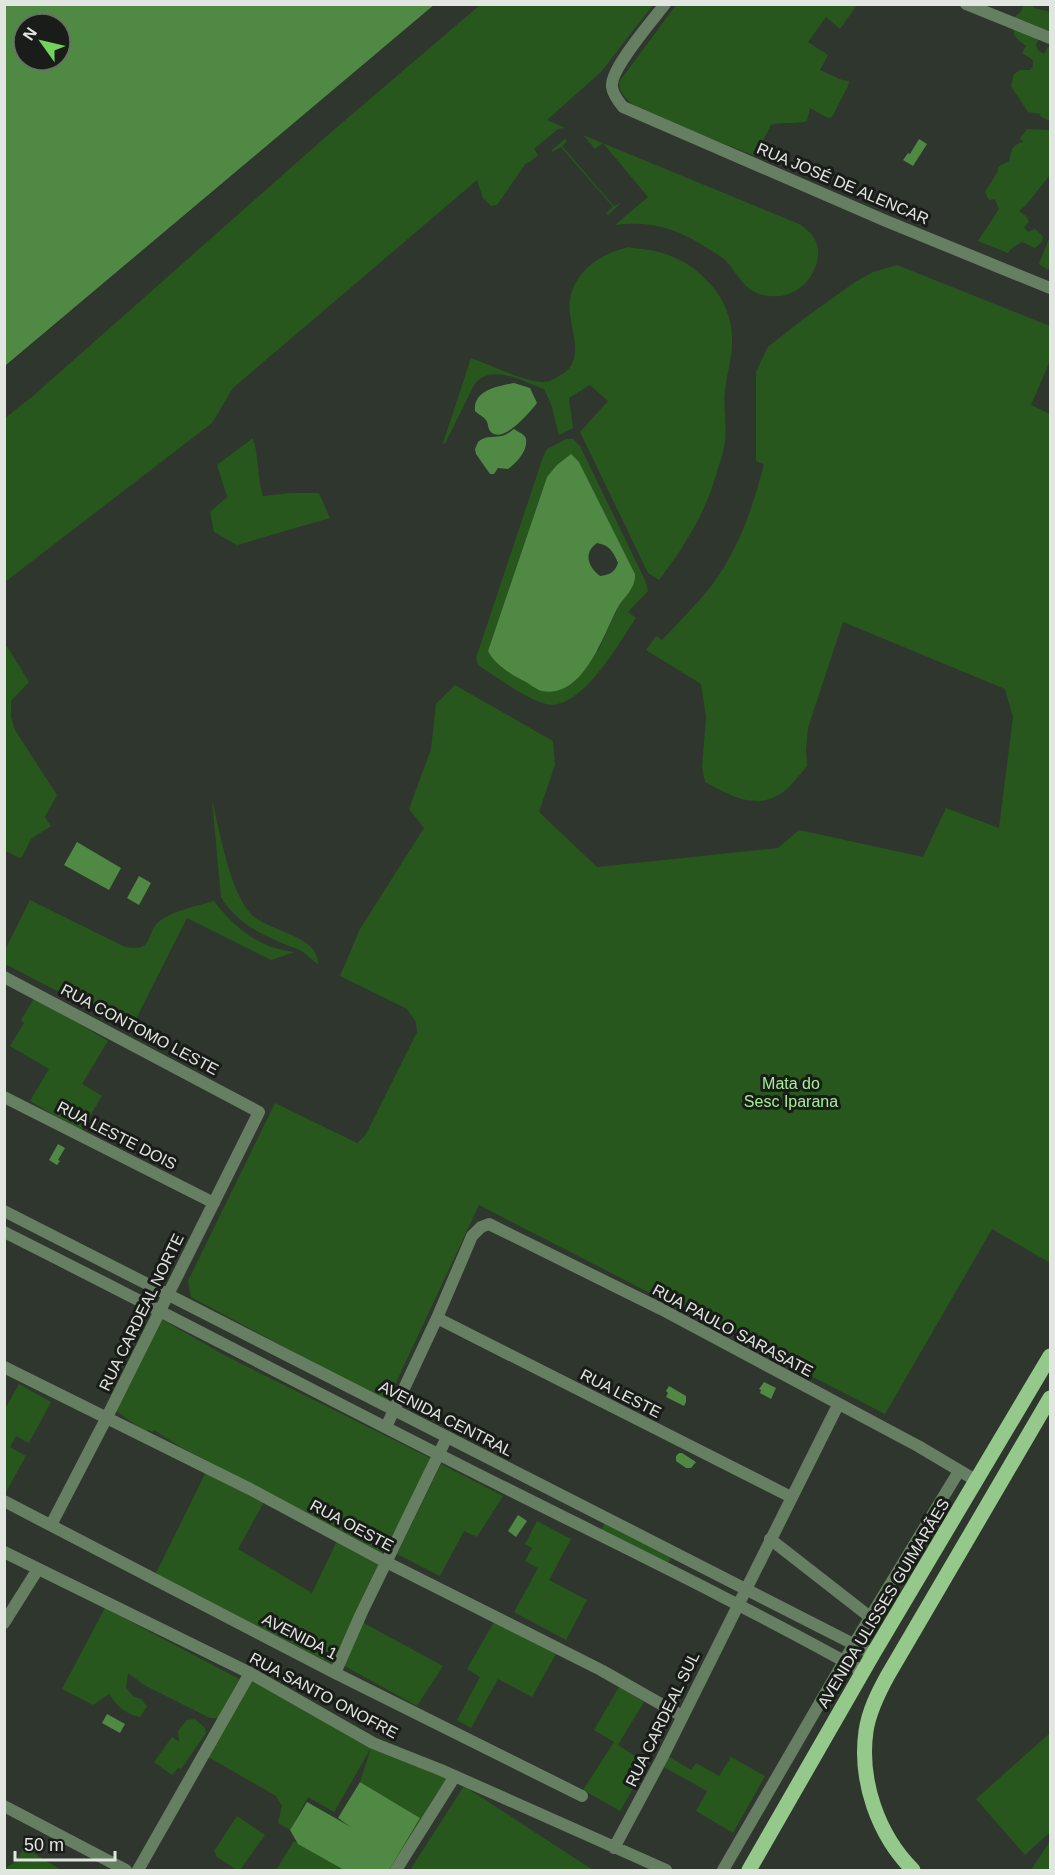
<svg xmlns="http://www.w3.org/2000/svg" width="1055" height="1875" viewBox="0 0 1055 1875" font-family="Arial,sans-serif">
  <rect width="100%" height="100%" fill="#2f362e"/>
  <!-- green -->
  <path fill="#27571d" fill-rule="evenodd" d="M480 5H653L601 72 547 120 565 128 558 129 534 149 538 155 530 162 526 163 497 205 491 206 483 198 477 180 233 388 212 423 5 582V418L33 396 329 134Z
    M676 5H857L840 29 826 17 808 42 828 55 820 70 842 80 849 81 848 86 832 117 828 118 810 108 807 121C794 125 784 121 771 125L755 156 637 109C629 101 619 94 619 82Z
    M1023 5H1034V8L1050 12V43L1047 44 1039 39 1036 45 1038 50 1044 54 1048 47 1050 48V121L1041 117 1040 114 1028 112 1011 86 1014 74 1020 70H1030L1033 67V60L1022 53 1026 46C1010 34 1014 34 1014 17L1021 12Z
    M1027 129 1050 130V175L1026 205 1019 211 1027 217 1029 222 1024 227 1028 232 1035 229 1043 236 1042 242 1035 248 1022 242 1012 248 1008 253 978 241 999 209 995 199 989 200 985 192 998 171V167L1009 161C1012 150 1011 145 1023 142L1020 138Z
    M583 135 799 224C811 232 820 241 818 257 813 287 785 304 757 293 742 287 736 271 725 260 718 254 710 250 702 245 673 227 649 221 615 225L648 197 603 143 595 149Z
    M565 139 567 141 562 146 614 206 621 203 608 215 606 213 613 207 561 147 552 152V150Z
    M1050 236V266L1048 270 1039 264Z
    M628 247C638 249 649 249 659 252 697 262 731 296 732 336 733 355 727 372 725 391 723 407 727 424 725 441 724 451 720 462 717 472 704 516 686 544 659 580L648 573 580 432 608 401 590 385 569 398 573 428 559 435 551 404 544 389C523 382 491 362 474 385L445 444 443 443 471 358C488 364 530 384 546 382 550 381 556 378 559 376 593 359 561 320 572 291 582 265 603 254 628 247Z
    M897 265 1050 326V361L1031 405 1050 414V1263L992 1229 885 1414 479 1205 387 1402 191 1297 188 1281 275 1103 357 1143 365 1136 417 1032 416 1022 407 1009 340 976 360 929 424 828 409 809 431 749 436 704 455 685 553 741 555 765 539 812 597 867 778 848 799 830 923 857 946 808 999 828 1013 717 1005 689 843 622 808 728 806 749 807 766C801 773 795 781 788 788 760 813 733 797 705 782L702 767 706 717 701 684 646 650 656 636 662 640C676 625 690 611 703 596 736 558 752 511 764 464L756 461V372L768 347 802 320 855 282 873 272Z
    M253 438C259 457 257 477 263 496L291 493H319L330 518 237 545 214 532 210 512 227 497 217 465Z
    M566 439H573L580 446 645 580 648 591 628 612 636 618C619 642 582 712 546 704 524 698 498 678 478 665L476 658 543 457 547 449ZM579 462 635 574V582L618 607 598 651H488L547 477Z
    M5 643 29 682 11 701V717L15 730 57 795 45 817 51 826 31 839 22 857 20 858 5 851Z
    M212 800C220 831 229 890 251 914 269 932 319 935 318 964 311 960 307 953 299 950 269 938 239 927 221 897Z
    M30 900 125 947C156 953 144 932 161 920 175 910 197 906 214 901 234 928 261 949 295 952L271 960 187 918 131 1029 5 964V950Z
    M35 997 108 1041 82 1084 102 1096 81 1131 30 1101 49 1069 10 1046 24 1023 21 1020Z
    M161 1319 226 1356 430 1458 409 1506 382 1553 182 1448 154 1430 152 1432 149 1430 145 1432 115 1410Z
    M19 1384 51 1402 29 1443 16 1436 10 1447 26 1456 6 1492 4 1491 5 1409Z
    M441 1464 503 1496 477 1537 464 1531 440 1576 397 1554Z
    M207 1470 265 1500 238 1549 312 1593 337 1541 380 1564 332 1668 155 1575Z
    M537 1521 571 1539 549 1580 587 1600 566 1640 514 1612 538 1568 525 1561 532 1548 525 1544Z
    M606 1521 672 1555 666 1567 599 1534Z
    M105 1608 239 1679 218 1718H210L144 1685 128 1673 126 1688 134 1697 141 1699 147 1706 140 1717C125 1714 118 1707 109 1694L93 1705 62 1689Z
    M495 1620 556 1654 532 1697 498 1679 471 1728 457 1720 480 1677 467 1669Z
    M360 1621 443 1666 417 1706 341 1664Z
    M250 1673 455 1782 402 1870H389L420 1818 360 1782 371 1748 334 1812 308 1797 290 1830 278 1823 282 1806 276 1796 203 1754Z
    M619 1687 644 1702 618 1745 647 1764 620 1811 583 1790 614 1742 594 1730Z
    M195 1719 205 1728 206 1733 181 1769 178 1768 172 1775 154 1762 172 1737 179 1742 178 1731 187 1720Z
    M1050 1733V1832L1025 1855 976 1799Z
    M668 1756 691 1770 696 1763 719 1776 731 1757 765 1776 733 1833 696 1811 707 1791 662 1766Z
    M464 1786 593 1870H410Z
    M237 1816 265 1835 240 1870H237L217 1857 214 1851Z
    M294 1841 344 1870H276Z
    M1050 1841V1870H1031Z
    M24 1847 61 1870H5V1868L14 1863Z"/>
  <!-- water -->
  <path fill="#4f8944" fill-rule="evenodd" d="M5 4H435V5L5 366ZM24 24H60V60H24Z
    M919 139 927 144 913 166 903 160 908 153 910 154Z
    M514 383 530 388 537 403C530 412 505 442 492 433 487 429 489 424 486 420 484 417 478 414 475 411 473 390 498 386 514 383Z
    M514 429C518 432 525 434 526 439 528 451 516 463 508 469L498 468 494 474H490L476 454 475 449 478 442C486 435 491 438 501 436 506 435 510 432 514 429Z
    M571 454 579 462 635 574C636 589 624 596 617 609 603 636 583 699 542 691 537 690 531 685 526 682 512 675 495 665 488 651L547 477 557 465ZM597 543C609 545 613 551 618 563 615 572 610 575 600 576 588 567 583 553 597 543Z
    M77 842 121 868 109 890 64 865Z
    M139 876 151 883 139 905 127 898Z
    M58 1144 65 1148 58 1160 60 1161 57 1165 49 1160Z
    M764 1382 776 1388 771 1399 760 1393 761 1390 759 1389Z
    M669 1386 686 1396V1402L684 1406 666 1397 668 1393 666 1391Z
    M679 1453H682L696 1462 691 1468H686L676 1461V1456Z
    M518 1515 527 1521 516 1537 508 1531Z
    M107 1714 125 1724 120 1733 102 1723Z
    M360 1782 420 1818 389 1870H344L298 1844 290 1830 307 1802 351 1827 338 1818Z"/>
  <!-- pier -->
  <path fill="#2f362e" d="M435 4H438L437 7 4 369 5 366Z"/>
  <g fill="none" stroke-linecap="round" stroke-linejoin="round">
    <!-- street -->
    <path stroke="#667e61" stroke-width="12" d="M665 4C653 20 609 70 612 87 613 94 618 101 623 107L886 221 1050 288
      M966 4 1050 38
      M4 977 259 1112 106 1419 51 1525
      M4 1097 214 1203
      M4 1211 873 1654
      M4 1232C150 1305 294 1381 440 1455 581 1527 724 1594 862 1671
      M437 1318 791 1497
      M4 1367 250 1489 386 1562 601 1670 682 1716
      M386 1427 437 1318 472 1236 481 1227 489 1224 661 1309 918 1446 977 1481
      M4 1501 335 1673 582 1796
      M770 1539 870 1617
      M4 1552 250 1673 373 1743 441 1770 666 1870
      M4 1623 38 1569
      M335 1673 361 1614 447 1437
      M4 1806 126 1870
      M614 1848 661 1760 838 1405
      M138 1870 250 1673
      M396 1870 455 1776
      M723 1870 854 1644 959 1471"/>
    <!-- primary -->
    <path stroke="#95c88b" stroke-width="15" d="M749 1870 873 1654 1050 1356
      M913 1870C878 1835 859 1781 866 1731 869 1711 878 1693 888 1675L1050 1398"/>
  </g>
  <g text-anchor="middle" stroke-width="6" stroke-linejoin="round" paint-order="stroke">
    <!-- street labels -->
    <g font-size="16" fill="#e2e6e1" stroke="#191c18">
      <text transform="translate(843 183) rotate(23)" y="6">RUA JOSÉ DE ALENCAR</text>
      <text transform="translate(140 1029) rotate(28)" y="6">RUA CONTOMO LESTE</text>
      <text transform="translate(117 1135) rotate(27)" y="6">RUA LESTE DOIS</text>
      <text transform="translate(141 1312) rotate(-64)" y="6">RUA CARDEAL NORTE</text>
      <text transform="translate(733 1330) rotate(28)" y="6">RUA PAULO SARASATE</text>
      <text transform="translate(621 1393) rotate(27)" y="6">RUA LESTE</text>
      <text transform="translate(446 1418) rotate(27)" y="6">AVENIDA CENTRAL</text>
      <text transform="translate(352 1525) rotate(28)" y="6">RUA OESTE</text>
      <text transform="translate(883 1603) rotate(-59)" y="6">AVENIDA ULISSES GUIMARÃES</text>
      <text transform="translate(300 1636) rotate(27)" y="6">AVENIDA 1</text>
      <text transform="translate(324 1695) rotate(28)" y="6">RUA SANTO ONOFRE</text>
      <text transform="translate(662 1719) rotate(-64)" y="6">RUA CARDEAL SUL</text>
    </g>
    <!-- park labels -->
    <g font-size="16" fill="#a1f092" stroke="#191c18">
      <text x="791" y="1089">Mata do<tspan x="791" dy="18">Sesc Iparana</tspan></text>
    </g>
  </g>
  <!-- border -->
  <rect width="1055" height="1875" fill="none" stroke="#e2e6e1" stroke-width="12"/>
  <!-- north arrow -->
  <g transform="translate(42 42) rotate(304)"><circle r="28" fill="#191c18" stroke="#696d68" stroke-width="1.5"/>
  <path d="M0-4.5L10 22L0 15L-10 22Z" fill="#71d35e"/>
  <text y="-9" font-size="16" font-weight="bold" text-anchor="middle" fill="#e2e6e1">N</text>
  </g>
  <!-- scale -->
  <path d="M15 1851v9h100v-9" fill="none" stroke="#e2e6e1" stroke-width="3"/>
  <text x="24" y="1851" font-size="18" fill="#e2e6e1" stroke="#191c18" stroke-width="4.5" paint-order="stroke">50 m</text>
</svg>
